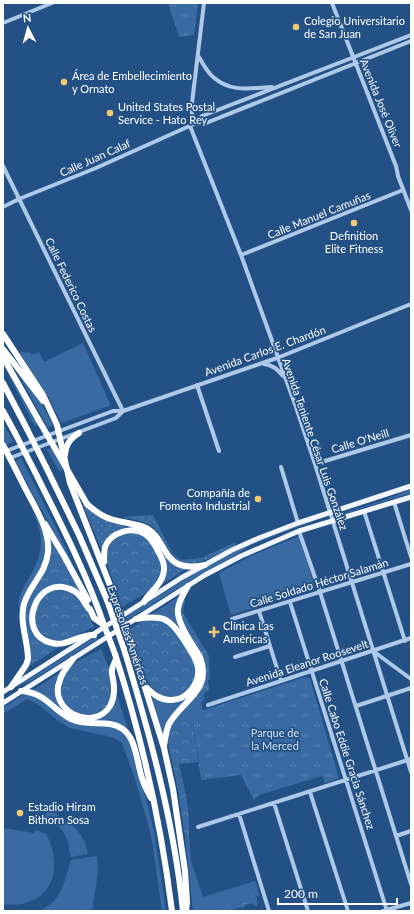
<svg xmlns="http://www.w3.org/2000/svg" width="414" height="914" viewBox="0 0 414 914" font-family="Lato,sans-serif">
  <defs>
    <pattern id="forest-crowns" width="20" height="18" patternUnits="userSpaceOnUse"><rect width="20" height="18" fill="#396ba2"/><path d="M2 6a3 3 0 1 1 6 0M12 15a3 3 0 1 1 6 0" fill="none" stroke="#5781b0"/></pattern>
    <pattern id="park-tufts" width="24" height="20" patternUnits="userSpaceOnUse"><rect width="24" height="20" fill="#396ba2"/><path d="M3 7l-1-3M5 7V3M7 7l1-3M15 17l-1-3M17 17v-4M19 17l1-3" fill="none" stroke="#5781b0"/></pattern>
    <pattern id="garden-dots" width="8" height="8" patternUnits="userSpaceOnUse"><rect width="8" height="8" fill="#396ba2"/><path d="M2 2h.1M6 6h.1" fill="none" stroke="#5781b0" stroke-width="1.8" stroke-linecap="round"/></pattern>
  </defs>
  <rect width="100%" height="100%" fill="#245185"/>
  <!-- grass -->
  <path fill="#396ba2" d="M83 343 110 404 109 406 61 423 50 400 20 353 22 352 27 353 30 352 32 355 39 352 44 362Z
    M3 364 38 425 35 426 32 421Z
    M19 373 40 401 53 425 48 428 18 374Z
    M3 423 14 442 6 444 3 439Z
    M51 448 62 466 63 470 59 471 47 450Z
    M21 458 66 548 76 572H75L16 463V461Z
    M411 489V493L337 516V515L387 499Z
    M33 513C60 549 37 578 20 612 19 607 18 601 20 596 22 589 27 582 30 576 43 553 45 537 33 513Z
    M324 517 271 537 249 546 239 553 188 582 127 620 126 617C165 592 205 565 247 545 272 534 298 525 324 517Z
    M299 536 315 588 231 615 219 573 253 555Z
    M180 596 176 615 177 621 198 656 188 698 176 709 169 720 162 736 151 695 153 696 178 626C171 618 163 616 152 614Z
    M97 636 98 639 31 681 20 685Z
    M61 672 63 709 98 717 117 695 128 729 117 723 83 720 71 716 47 697 32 691Z
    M29 694 38 697 61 715 118 728 128 735 137 764 154 831 166 911H162L152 841 147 820 135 779 122 743 112 737 70 728 57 720 39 705 27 699 3 714V708L21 696Z
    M48 810C66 818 86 833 88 854L71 857C67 833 63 826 41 816L42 814 45 816Z
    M3 828 34 833 35 830 46 834C66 871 49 910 3 904Z
    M189 835 191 861 203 897 255 881 260 896H256L249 894 232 899 227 908 221 909 218 911 210 909 206 910 204 908 198 909 197 911H193L185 836Z
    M97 856 98 872 92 911H40C62 900 64 883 71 860Z"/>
  <!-- forest -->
  <path fill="url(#forest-crowns)" d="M48 533 84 594C79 591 74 587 67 586 51 582 33 594 31 610 30 617 33 625 34 632L59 646V647L28 667C27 650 22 621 26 605 29 595 36 587 42 578 50 564 49 549 48 533Z
    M130 533C134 533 138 534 142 535 151 540 163 562 162 573 161 576 158 581 156 584 148 594 133 600 122 607L107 563C106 546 113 536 130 533Z
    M61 590C81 591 87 610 94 627 83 631 67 641 56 641 29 641 29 598 51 591 54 590 58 590 61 590Z
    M182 599 185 600 183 613 209 656 210 679 208 680 209 689 204 694V701L201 702 203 711 192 714 198 762 179 764C184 786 191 813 189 835L185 836 178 790 169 748 168 737 174 721 205 680C206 671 206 663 202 655L180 618Z
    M149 619C170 622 170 624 182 642 187 649 194 657 195 666 199 695 166 710 149 684 146 679 144 672 142 667 138 654 134 641 130 629L142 622Z
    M101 649C105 660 112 672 113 684 115 709 89 724 69 708 64 704 60 700 59 693 59 690 61 687 61 684 62 680 63 675 65 672 73 661 90 656 101 649Z
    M242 894C247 893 253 894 257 897V906L253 905 252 903 245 905V907L239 908V907L230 911H197L200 907 202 906 206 910H208L212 905 215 906 218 911 221 909 227 908 226 905 234 897Z"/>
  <!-- park -->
  <path fill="url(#park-tufts)" d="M168 3H198L194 35 179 37Z
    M305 677 308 678 310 679 339 778 325 783 322 776 259 795 254 800 241 775 201 780 192 714Z"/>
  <!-- garden -->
  <path fill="url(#garden-dots)" d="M85 504C96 518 108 523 125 526L126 528C111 532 111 539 101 548L83 505Z
    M153 515 172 553 181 560 201 558 234 543 237 544C231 548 224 551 218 554 203 562 184 571 171 554 165 546 162 535 154 528 145 521 133 519 122 517Z
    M166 555 188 568 160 585 164 556Z"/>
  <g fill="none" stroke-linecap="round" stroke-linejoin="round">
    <!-- minor -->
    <path stroke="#aecae8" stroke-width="4" d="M332 3 396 166 398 176 411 210
      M3 23 52 3
      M199 57C203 64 207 72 213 77 231 93 250 88 272 87
      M194 124 202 116 411 35
      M194 124 192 114V103L204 3
      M190 126 241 255 296 407 315 464 411 772
      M3 166 123 411
      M3 207 19 199 96 168 194 124 206 123 411 41
      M241 255 403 190
      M264 364C273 365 277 369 283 376
      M197 385 219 451
      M6 451 113 411H123L277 358 411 304
      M10 458 116 418 123 411
      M315 464 411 435
      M281 467 298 523
      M394 502 411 557
      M364 511 405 641
      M299 531 320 592 411 884
      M290 602 387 911
      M259 611 281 681
      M232 619 411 564
      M373 651 411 679
      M235 657 270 646
      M208 705 411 638
      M356 706 411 688
      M310 792 348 911
      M274 803 308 911
      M239 814 269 911
      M198 827 411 759
      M396 836 411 831
      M383 911 411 903"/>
    <!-- major -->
    <path stroke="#f1f6fe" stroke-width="5" d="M3 692 181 578 232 550 259 538 298 523 411 486
      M3 703 205 575 241 556 299 531 411 497"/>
    <!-- highway -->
    <path stroke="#fff" stroke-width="6" d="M3 334 43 395 57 425 70 483 115 598
      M3 349 43 401
      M3 357 38 419
      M3 383 27 429
      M3 411 15 433
      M3 445C10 458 17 472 24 486 34 506 50 529 48 552 46 574 30 584 24 604 19 622 28 641 28 659L26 665 11 687
      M65 455C66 444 70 439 79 433
      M46 467 79 535 107 600
      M35 472C60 522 86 572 104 625
      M87 504C101 517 110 520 128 523 135 525 142 525 148 529 162 537 163 557 178 564 187 568 196 567 205 565
      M45 524 64 556 88 600
      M104 562C104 557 104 552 105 547 111 532 132 526 145 534 151 538 155 545 158 551 162 558 166 566 163 575 160 587 149 592 144 602
      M90 609 94 618 104 625
      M91 611C84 605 84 597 74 591 36 570 14 635 52 643 67 647 79 634 94 635
      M136 619C163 615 169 617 184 640 189 649 197 658 198 668 200 684 186 701 170 700 160 700 153 694 146 687
      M132 646 164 748 173 789 185 871 187 902 186 911
      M124 649C150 735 174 822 183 911
      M115 654C142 738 161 823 172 911
      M73 659C68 666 62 672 60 680 47 710 93 733 110 706 115 697 115 689 113 679 113 676 111 673 112 670 112 667 115 662 116 659
      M21 691C47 693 51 709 71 719 83 725 97 722 110 724 138 728 135 760 143 781 145 787 148 792 151 798
      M164 746C165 739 166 731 169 724 182 700 213 691 200 657 193 645 176 622 178 609 179 600 184 593 188 586"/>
    <!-- highway-bridge -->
    <path stroke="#fff" stroke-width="6" d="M38 419 87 504
      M27 429 46 467
      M15 433 35 472
      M115 598 132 646
      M107 600 124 649
      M104 625 115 654"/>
  </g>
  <!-- markers -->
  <g fill="#f3ca72" stroke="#245185" stroke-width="1.5">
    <circle cx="296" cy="27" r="4"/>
    <circle cx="64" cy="82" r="4"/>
    <circle cx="110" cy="113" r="4"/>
    <circle cx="354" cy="223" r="4"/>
    <circle cx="258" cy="499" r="4"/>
    <path d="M212 626h4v4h4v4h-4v4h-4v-4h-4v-4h4z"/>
    <circle cx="20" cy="813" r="4"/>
  </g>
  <g text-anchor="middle" stroke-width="3.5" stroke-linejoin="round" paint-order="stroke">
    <!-- poi labels -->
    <g font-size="11" fill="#fff" stroke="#245185" text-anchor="start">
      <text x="304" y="25">Colegio Universitario<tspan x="304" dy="13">de San Juan</tspan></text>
      <text x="72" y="80">Área de Embellecimiento<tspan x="72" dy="13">y Ornato</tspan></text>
      <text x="118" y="111">United States Postal<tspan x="118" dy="13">Service - Hato Rey</tspan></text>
      <text x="354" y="240" text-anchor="middle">Definition<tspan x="354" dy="13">Elite Fitness</tspan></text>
      <text x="250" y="497" text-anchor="end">Compañía de<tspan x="250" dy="13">Fomento Industrial</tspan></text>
      <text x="223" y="630">Clínica Las<tspan x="223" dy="13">Américas</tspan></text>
      <text x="28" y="811">Estadio Hiram<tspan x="28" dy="13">Bithorn Sosa</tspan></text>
    </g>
    <!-- street labels -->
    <g font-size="11" fill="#fff" stroke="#245185">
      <text transform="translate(381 103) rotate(68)" y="4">Avenida José Oliver</text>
      <text transform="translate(95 158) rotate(-24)" y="4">Calle Juan Calaf</text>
      <text transform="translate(319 215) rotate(-22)" y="4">Calle Manuel Camuñas</text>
      <text transform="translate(71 285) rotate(64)" y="4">Calle Federico Costas</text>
      <text transform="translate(265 351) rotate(-20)" y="4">Avenida Carlos E. Chardón</text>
      <text transform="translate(360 441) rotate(-17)" y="4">Calle O'Neill</text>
      <text transform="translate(315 444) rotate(71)" y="4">Avenida Teniente César Luis González</text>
      <text transform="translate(319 583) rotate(-17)" y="4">Calle Soldado Héctor Salamán</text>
      <text transform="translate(128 635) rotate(71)" y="4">Expreso Las Américas</text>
      <text transform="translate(307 663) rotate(-18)" y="4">Avenida Eleanor Roosevelt</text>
      <text transform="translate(347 754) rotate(72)" y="4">Calle Cabo Eddie Gracia Sánchez</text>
    </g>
    <!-- park labels -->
    <g font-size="11" fill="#d2e3f6" stroke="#245185">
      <text x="275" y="737">Parque de<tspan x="275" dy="13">la Merced</tspan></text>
    </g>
  </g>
  <!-- border -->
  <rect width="414" height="914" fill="none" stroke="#ffffff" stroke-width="8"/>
  <!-- north arrow -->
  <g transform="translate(28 28) rotate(354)" stroke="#245185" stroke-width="3" paint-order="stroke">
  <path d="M0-3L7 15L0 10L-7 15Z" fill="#ffffff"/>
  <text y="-6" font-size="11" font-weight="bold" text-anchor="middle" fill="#ffffff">N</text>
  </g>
  <!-- scale -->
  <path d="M278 898v6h119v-6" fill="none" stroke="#ffffff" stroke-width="2"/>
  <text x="284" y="898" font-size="12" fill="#ffffff" stroke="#245185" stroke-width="3" paint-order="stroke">200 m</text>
</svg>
